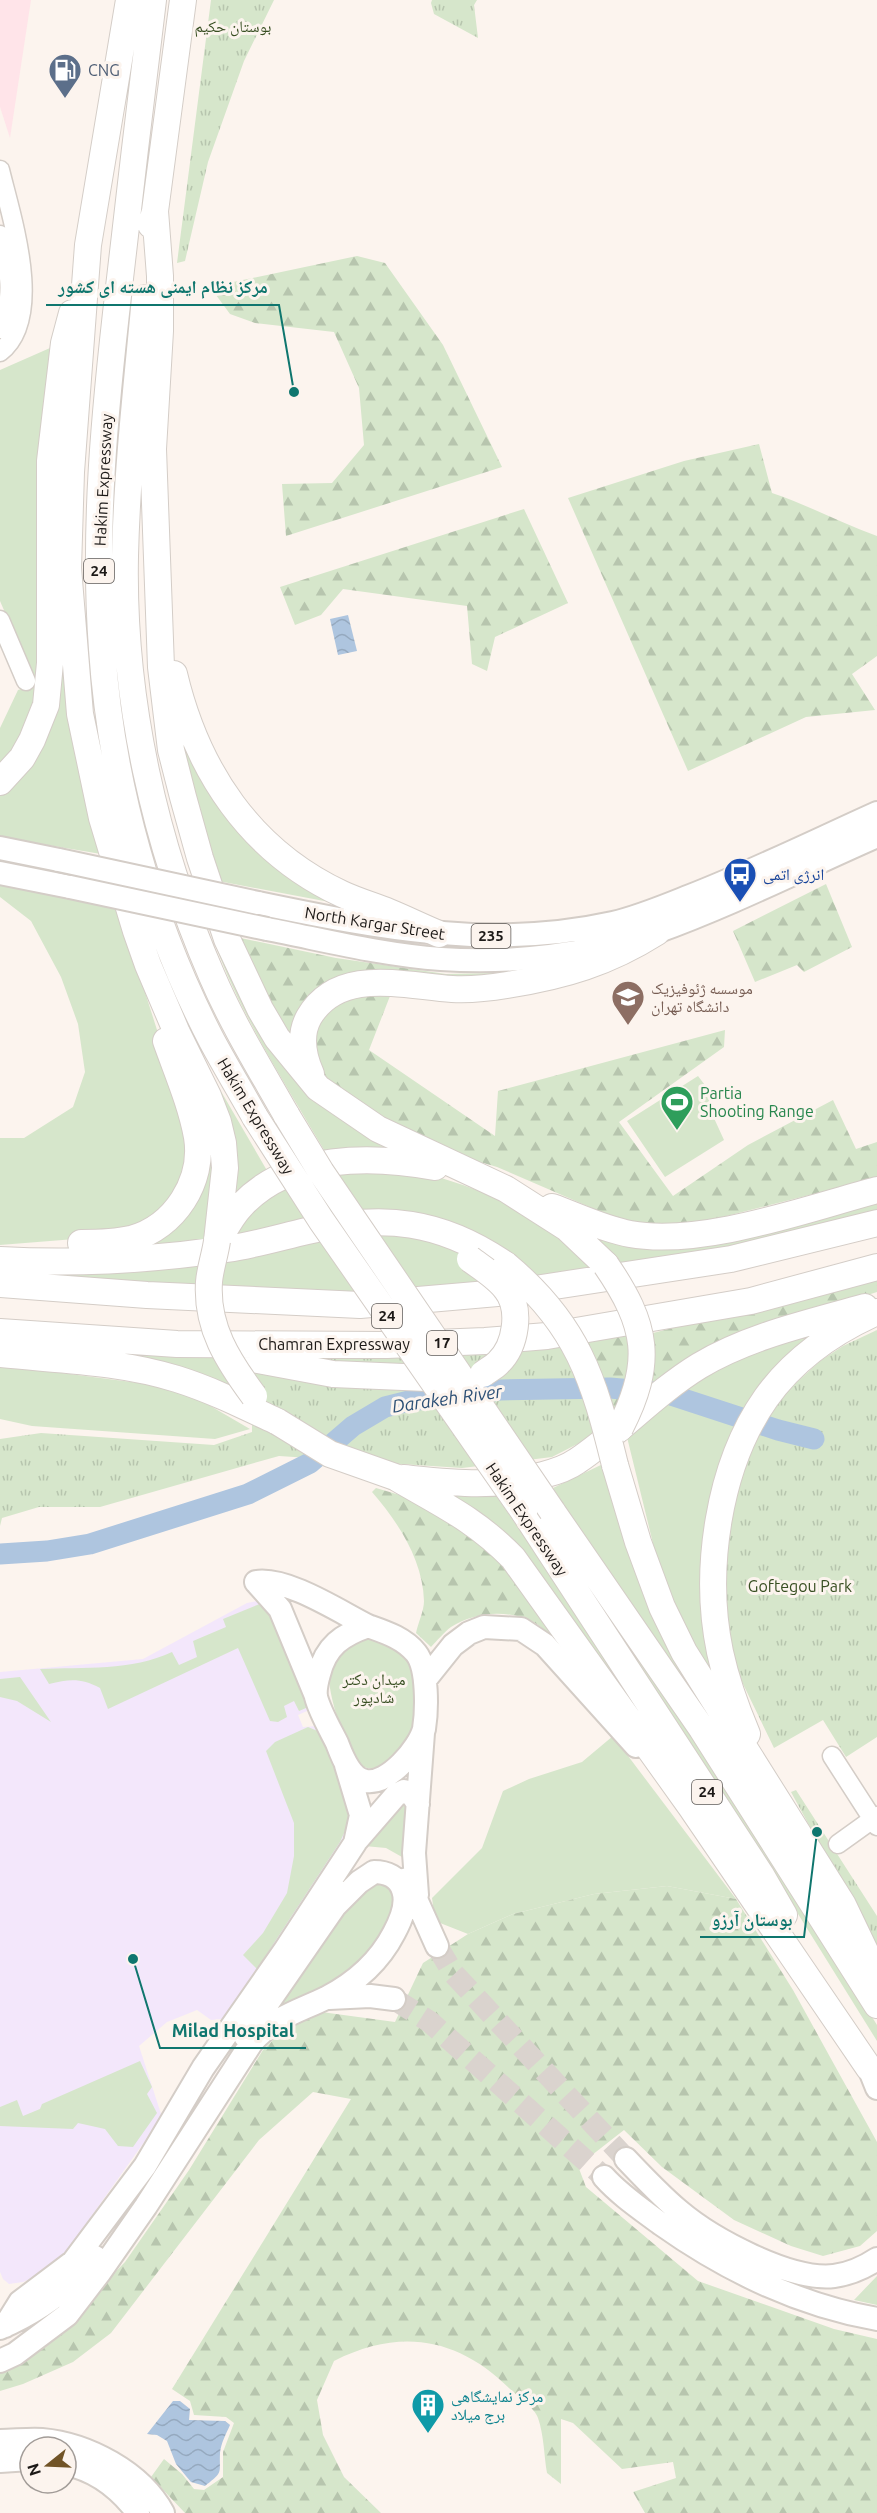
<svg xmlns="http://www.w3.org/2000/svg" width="877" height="2513" viewBox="0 0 877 2513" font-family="Ubuntu,'Noto Naskh Arabic',sans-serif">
  <defs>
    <pattern id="forest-firs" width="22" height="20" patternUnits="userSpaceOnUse" patternTransform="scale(1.5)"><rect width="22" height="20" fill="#d6e6cb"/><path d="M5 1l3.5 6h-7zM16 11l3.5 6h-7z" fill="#b7c5ae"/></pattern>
    <pattern id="park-tufts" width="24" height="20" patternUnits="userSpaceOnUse" patternTransform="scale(1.5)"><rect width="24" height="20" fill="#d6e6cb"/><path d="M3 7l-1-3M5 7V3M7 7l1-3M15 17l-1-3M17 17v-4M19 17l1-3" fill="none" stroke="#b7c5ae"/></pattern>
    <pattern id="water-waves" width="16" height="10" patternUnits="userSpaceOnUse" patternTransform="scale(1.5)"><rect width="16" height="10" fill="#aec5df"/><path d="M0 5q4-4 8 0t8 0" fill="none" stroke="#95a9bf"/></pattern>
  </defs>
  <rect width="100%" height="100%" fill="#fcf4ee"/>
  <!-- commercial -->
  <path fill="#ffe4e9" d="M0 0H31L10 138 0 107Z"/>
  <!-- medical -->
  <path fill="#f3e7fb" d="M257 1601 267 1605 310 1704 307 1711 298 1715 303 1727 318 1726 352 1802 351 1830 303 1907 222 2019 211 2020 197 2010 167 2022 139 2046 162 2117 68 2249 43 2273 23 2282 9 2284 3 2279 0 2272V1672L143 1659 247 1603Z"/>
  <!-- green -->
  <path fill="#d6e6cb" d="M50 348 39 481 42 698 0 773V728L18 690 36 684 0 601V370Z
    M61 608C68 692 75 774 101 854L0 837V794L16 781Z
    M179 719 199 762 340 904 213 880 190 792Z
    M0 878 117 904 171 1074 191 1173 146 1228 75 1239 0 1245V1138H24L73 1107 85 1072 78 1024 61 977 31 921 0 897Z
    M217 927 326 1109 389 1151 327 1155C285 1083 238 1012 211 933Z
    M166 983 208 1069 269 1174 230 1204Z
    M698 1076 711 1093 708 1105 724 1140 665 1177 627 1121Z
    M199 1127 219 1150 205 1247 11 1251 100 1246 176 1220Z
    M330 1169 435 1176 463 1185 503 1200 548 1225 599 1273 538 1284 517 1266 361 1215Z
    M285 1185 310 1225 227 1243 238 1223Z
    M877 1199V1214L849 1222 620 1269 570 1216 615 1236Z
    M369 1227 419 1231 518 1284 416 1295Z
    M317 1234 357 1294 218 1292 223 1256Z
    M201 1259 198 1292 0 1275Z
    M808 1334 812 1340 790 1360 721 1686 678 1619 660 1572 626 1433 715 1367Z
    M21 1341 212 1348 234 1388Z
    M0 1365 170 1387 207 1404 250 1429 215 1439 32 1426 0 1419Z
    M605 1463 638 1554 837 1906 600 1564 553 1488Z
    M429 1490 495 1494 684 1770 583 1644Z
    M561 1536 754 1828 877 2025V2041L739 1819 554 1540Z
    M262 1603 268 1610 307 1703 306 1708 299 1711 294 1701 284 1706 287 1717 278 1722 270 1721 238 1648 108 1709 100 1688C81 1678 70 1679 49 1684L40 1669C83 1667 132 1671 172 1652L179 1665 197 1657 193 1641 226 1627 223 1619Z
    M360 1639 383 1641 413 1660C415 1701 425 1734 388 1761 380 1767 372 1771 362 1766 347 1757 328 1694 329 1676 329 1671 332 1664 334 1659 339 1650 352 1644 360 1639Z
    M20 1677 51 1722 17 1701 0 1697V1679Z
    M308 1727 320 1732 345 1794 350 1820 340 1842 257 1969 243 1955 263 1933 287 1893 294 1856V1823L266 1751 275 1742Z
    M613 1736 736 1899 667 1886 594 1894 513 1914 468 1934 435 1921 432 1898 482 1848 503 1791 529 1779 582 1762Z
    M404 1800 411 1809 402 1857 386 1848 364 1846Z
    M372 1881 388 1886C408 1917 368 1961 342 1977 322 1990 299 1998 278 2007L353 1898Z
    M140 2061 152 2087 147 2094 157 2113 133 2147 118 2146 105 2129 78 2123 73 2129 0 2126V2107L17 2100 23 2116 40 2109 42 2104Z
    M877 2276V2305L854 2300Z"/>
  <!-- forest -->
  <path fill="url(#forest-firs)" d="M357 256 385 263 443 345 502 467 286 536 282 484 332 483 364 445 359 388 334 332 255 323 230 314 216 295 219 285Z
    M759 444 772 493C808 505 841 523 877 536V656L852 674 875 710 806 717 688 771 568 498 684 461Z
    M524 509 568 603 495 637 487 671 472 664 467 606 343 589 321 615 295 625 280 587Z
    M826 884 852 947 804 972 797 965 755 982 733 931Z
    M231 936 336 958 446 974 546 972C518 978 488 985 460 984 406 984 333 955 304 1022 301 1029 301 1040 300 1049 268 1014 249 980 231 936Z
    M389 989 390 996 369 1050 495 1136 498 1091 725 1030 724 1047 619 1122 673 1196 748 1145 833 1100 856 1149 877 1142V1178L699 1223 658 1226 622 1221 497 1167 436 1149 330 1088 308 1054 315 1015 329 1000Z
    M877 1275V1292L757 1330 646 1389 652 1356 653 1333Z
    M628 1322 635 1362 613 1419 576 1334Z
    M376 1488 410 1498 480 1540 521 1587 580 1670C569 1659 548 1630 535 1623 509 1609 476 1611 451 1627 444 1632 437 1641 431 1647L416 1633C418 1623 424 1611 424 1601 423 1560 398 1522 372 1492Z
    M667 1886 736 1899 793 1990 877 2142V2231L860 2246 823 2256 791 2246 734 2220 662 2167 624 2130 578 2166 586 2187 698 2281 834 2329 877 2339V2513H645L633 2492 676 2478 673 2462 622 2469 573 2423 561 2419V2484L547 2473C544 2456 544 2435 538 2418 535 2408 518 2397 510 2389 457 2337 400 2328 334 2361L317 2400 323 2435 344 2477 381 2513H185L151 2477 164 2459 182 2474 194 2489 204 2490 223 2477V2452L234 2423 226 2417 194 2415 190 2401 172 2389 351 2099 313 2092 259 2140 111 2333 73 2362 23 2384 0 2391V2371L64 2325 125 2262 189 2170 263 2050 285 2028 314 2011 395 2022 423 1963 468 1934 513 1914 594 1894Z"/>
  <!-- park -->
  <path fill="url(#park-tufts)" d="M211 0H274L244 61 208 162 185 261 177 263Z
    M432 0H477L474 5 478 38 434 14 431 3Z
    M877 1330V1737L846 1757 823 1720 774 1748 727 1651 722 1592 734 1496 757 1434 785 1393 820 1361 843 1346Z
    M562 1339 600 1430 593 1436 552 1457 462 1468 279 1456 100 1507H39L2 1518 0 1526V1439L41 1433 214 1445 252 1432V1378L247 1353Z
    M796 1790 877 1916V1950L791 1792Z"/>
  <!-- water -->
  <path fill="url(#water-waves)" d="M348 615 357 651 338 655 330 619Z
    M173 2401H180L190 2409 189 2420 225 2421 230 2425C226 2434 221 2443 220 2453 219 2474 224 2471 205 2486L191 2482 176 2464 167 2441 157 2435 147 2434Z"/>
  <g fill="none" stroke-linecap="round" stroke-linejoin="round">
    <!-- river -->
    <path stroke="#aec5df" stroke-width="21" d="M0 1554 47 1551 90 1544 248 1494 310 1463 353 1426 385 1407 409 1401 500 1390 610 1388 665 1393 778 1430 814 1439"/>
    <!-- major-tunnel -->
    <path stroke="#dad3ce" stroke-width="22" stroke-dasharray="22 11" stroke-linecap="butt" d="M437 1946 453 1973 626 2159
      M394 1999 430 2022 604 2177"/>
    <defs>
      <path id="minor" d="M0 170C11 216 45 317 0 352
        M0 235C9 270 16 295 0 329
        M0 620 26 681
        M832 1756 877 1826
        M838 1844 877 1816"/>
      <path id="major" d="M0 848 59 860
        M0 873 70 887
        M258 903C378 928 491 950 613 923 639 917 665 906 690 896 754 871 815 841 877 813
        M267 929C324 940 382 955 441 959 512 964 589 955 656 932 731 905 804 868 877 836
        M256 1582 280 1609 316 1696
        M256 1582C287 1577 340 1612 368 1626
        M368 1626C385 1632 404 1638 416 1653 428 1668 427 1710 424 1729 419 1748 388 1785 366 1781 350 1779 342 1756 337 1743 330 1729 320 1712 316 1697 315 1690 317 1681 319 1674 326 1646 342 1635 368 1626Z
        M425 1680 453 1645 469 1633 484 1627 521 1629 545 1645 636 1746
        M357 1840 396 1795 404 1791 411 1793 418 1804
        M407 1879 437 1946
        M417 1895 414 1853 423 1733
        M329 1998 370 1996 394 1999
        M245 2036 335 1906 343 1893
        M869 2068 877 2088
        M626 2159C643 2177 660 2195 679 2211 712 2239 790 2281 834 2276 849 2274 865 2267 877 2259
        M604 2177C620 2195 641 2209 661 2224 726 2270 797 2305 877 2319
        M5 2326 20 2302 73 2262 145 2166 203 2068 285 1950 355 1843 361 1815 346 1765
        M0 2328C37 2312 70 2289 95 2257
        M0 2361 15 2354 67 2315 100 2272 146 2206 252 2042C275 2017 297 2012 326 1998 355 1983 379 1962 394 1933 401 1920 408 1904 403 1890 399 1877 386 1872 374 1872L359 1882 335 1906
        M0 2441C14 2441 29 2439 42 2440 87 2444 141 2472 163 2513
        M0 2461 30 2459
        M66 2464C96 2470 120 2489 138 2513"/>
      <path id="highway" d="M129 0 88 245 71 472 68 568 80 714 102 818 136 931 148 965 177 1033 208 1096 218 1122 223 1143 225 1168 217 1241
        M153 0C141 96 130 191 119 287 105 407 93 528 102 649 111 783 150 922 212 1041 226 1067 241 1092 255 1117
        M155 211 160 276V331L153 449 161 667 171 750 183 797 200 858 227 939 260 1009 277 1038 318 1088 378 1129 506 1189 567 1228 606 1265
        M151 225 155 211 183 0
        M145 298C137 384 127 470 125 556 122 700 155 845 212 976 233 1025 261 1070 287 1116
        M174 674C197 771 250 851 342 894 357 901 374 906 389 912 406 919 422 927 439 934
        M0 782 22 758 32 740 46 705 50 663V461L64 343 72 313
        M311 1074C303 1056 299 1035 309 1017 339 966 404 986 452 989 470 990 489 988 507 985 564 976 608 963 657 932
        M552 1207C577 1216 603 1229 630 1234 702 1247 806 1209 877 1190
        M221 1236C227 1225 233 1214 242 1205 290 1154 371 1155 435 1167
        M81 1243C97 1243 114 1243 131 1239 175 1227 204 1181 197 1137 191 1104 177 1072 166 1041
        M0 1260C76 1264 152 1260 227 1249 254 1245 281 1237 307 1231 384 1214 441 1220 506 1265
        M0 1284 147 1295 360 1305 522 1291 731 1259 877 1223
        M0 1332 177 1344 387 1345 485 1341 547 1336 751 1301 877 1267
        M0 1354C58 1360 120 1361 177 1379 212 1390 244 1406 278 1422
        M231 1355 333 1374 450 1379
        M615 1465 638 1542 662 1607 684 1652 843 1905 877 1976
        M395 1477C441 1504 475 1519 513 1558L691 1807 869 2068
        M403 1478C454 1483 493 1488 543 1475 555 1472 567 1468 577 1461 619 1433 655 1393 699 1366 749 1336 809 1323 865 1307
        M552 1511 702 1729 877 2005
        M524 1512 761 1875 784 1915
        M747 1734C736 1708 726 1680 720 1652 703 1571 718 1466 766 1398 793 1360 834 1331 877 1312"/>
    </defs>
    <!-- minor casing -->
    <use href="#minor" stroke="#d4cdc7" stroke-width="21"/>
    <!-- major casing -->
    <use href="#major" stroke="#d4cdc7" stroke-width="26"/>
    <!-- highway casing -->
    <use href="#highway" stroke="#d4cdc7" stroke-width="28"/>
    <!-- minor -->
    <use href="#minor" stroke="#fff" stroke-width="18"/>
    <!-- major -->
    <use href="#major" stroke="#fff" stroke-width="22"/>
    <!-- highway -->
    <use href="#highway" stroke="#fff" stroke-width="26"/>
    <defs>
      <path id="major-bridge" d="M59 860 258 903
        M70 887 267 929"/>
      <path id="highway-bridge" d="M287 1116 321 1172 552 1511
        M255 1117 321 1220 524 1512
        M217 1241C215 1255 210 1269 209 1282 206 1327 228 1361 254 1396
        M470 1259C482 1268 497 1277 506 1289 522 1309 516 1346 498 1363 494 1367 488 1370 483 1374
        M506 1265C577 1324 594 1379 615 1465
        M606 1265C647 1325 654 1362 620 1428
        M278 1422 330 1454 395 1477"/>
    </defs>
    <!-- major-bridge casing -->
    <use href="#major-bridge" stroke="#d4cdc7" stroke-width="26" stroke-linecap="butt"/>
    <!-- highway-bridge casing -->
    <use href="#highway-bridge" stroke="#d4cdc7" stroke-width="28" stroke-linecap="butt"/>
    <!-- major-bridge -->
    <use href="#major-bridge" stroke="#fff" stroke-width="22"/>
    <!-- highway-bridge -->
    <use href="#highway-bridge" stroke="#fff" stroke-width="26"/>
  </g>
  <!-- icons -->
  <defs>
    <symbol id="fuel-pin" viewBox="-11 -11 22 30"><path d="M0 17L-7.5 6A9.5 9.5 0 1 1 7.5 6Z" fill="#5c6f8a" stroke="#fcf4ee"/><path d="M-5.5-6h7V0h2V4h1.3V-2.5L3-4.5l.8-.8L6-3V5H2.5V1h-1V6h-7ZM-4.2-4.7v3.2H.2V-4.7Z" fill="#fff"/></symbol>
    <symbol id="bus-pin" viewBox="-11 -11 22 30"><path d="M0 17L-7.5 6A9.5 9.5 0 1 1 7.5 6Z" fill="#1a4fb4" stroke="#fcf4ee"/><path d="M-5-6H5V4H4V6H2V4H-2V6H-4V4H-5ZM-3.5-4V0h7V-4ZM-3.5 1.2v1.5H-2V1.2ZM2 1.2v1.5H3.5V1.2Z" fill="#fff"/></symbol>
    <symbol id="university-pin" viewBox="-11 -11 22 30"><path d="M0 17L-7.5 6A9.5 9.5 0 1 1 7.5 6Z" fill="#8d6e63" stroke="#fcf4ee"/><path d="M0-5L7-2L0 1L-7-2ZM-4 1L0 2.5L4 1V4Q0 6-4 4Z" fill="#fff"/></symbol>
    <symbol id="stadium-pin" viewBox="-11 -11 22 30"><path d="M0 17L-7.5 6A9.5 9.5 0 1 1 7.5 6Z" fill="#2e9e5b" stroke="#fcf4ee"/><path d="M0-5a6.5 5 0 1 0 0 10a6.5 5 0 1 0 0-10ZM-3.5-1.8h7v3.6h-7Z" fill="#fff"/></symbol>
    <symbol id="building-pin" viewBox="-11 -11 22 30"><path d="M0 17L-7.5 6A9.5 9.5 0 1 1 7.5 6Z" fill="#0f9aa8" stroke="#fcf4ee"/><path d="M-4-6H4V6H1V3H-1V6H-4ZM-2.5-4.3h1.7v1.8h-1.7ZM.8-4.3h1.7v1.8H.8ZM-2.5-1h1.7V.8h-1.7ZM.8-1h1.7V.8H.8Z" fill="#fff"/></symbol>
  </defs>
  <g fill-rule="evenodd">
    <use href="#fuel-pin" x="46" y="51" width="38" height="52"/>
    <use href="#bus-pin" x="721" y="855" width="38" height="52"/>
    <use href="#university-pin" x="609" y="978" width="38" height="52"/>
    <use href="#stadium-pin" x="658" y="1083" width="38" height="52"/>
    <use href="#building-pin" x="409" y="2386" width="38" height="52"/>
  </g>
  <g text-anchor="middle" stroke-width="6" stroke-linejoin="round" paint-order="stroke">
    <!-- shield labels -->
    <g fill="#fcf4ee" stroke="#5f5b58" stroke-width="1.5">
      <rect x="84" y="559" width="30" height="24" rx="4.5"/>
      <rect x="471.5" y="924" width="39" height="24" rx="4.5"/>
      <rect x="372" y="1304" width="30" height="24" rx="4.5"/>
      <rect x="427" y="1331" width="30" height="24" rx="4.5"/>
      <rect x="692" y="1780" width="30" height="24" rx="4.5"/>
    </g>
    <g font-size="15" font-weight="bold" fill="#1c1917">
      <text x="99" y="576">24</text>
      <text x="491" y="941">235</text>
      <text x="387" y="1321">24</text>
      <text x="442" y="1348">17</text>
      <text x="707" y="1797">24</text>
    </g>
    <!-- park labels -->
    <g font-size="16" fill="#374e21" stroke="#fcf4ee">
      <text x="233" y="32">بوستان حکیم</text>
      <text x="800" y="1592">Goftegou Park</text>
      <text x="374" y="1685">میدان دکتر<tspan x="374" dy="18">شادپور</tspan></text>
    </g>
    <!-- service labels -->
    <g font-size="16" fill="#4e5e75" stroke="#fcf4ee" text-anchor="start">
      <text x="88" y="76">CNG</text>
    </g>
    <!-- street labels -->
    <g font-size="16" fill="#1c1917" stroke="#fcf4ee">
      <text transform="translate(103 480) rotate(-87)" y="6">Hakim Expressway</text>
      <text transform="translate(375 923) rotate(9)" y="6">North Kargar Street</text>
      <text transform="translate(256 1116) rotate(59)" y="6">Hakim Expressway</text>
      <text x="334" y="1350">Chamran Expressway</text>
      <text transform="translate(527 1519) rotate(56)" y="6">Hakim Expressway</text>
    </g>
    <!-- transit labels -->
    <g font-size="16" fill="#164399" stroke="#fcf4ee" text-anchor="start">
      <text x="763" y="880">انرژی اتمی</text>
    </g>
    <!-- education labels -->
    <g font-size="16" fill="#785e54" stroke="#fcf4ee" text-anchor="start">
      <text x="651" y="994">موسسه ژئوفیزیک<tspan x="651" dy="18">دانشگاه تهران</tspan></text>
    </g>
    <!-- leisure labels -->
    <g font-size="16" fill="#27864d" stroke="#fcf4ee" text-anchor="start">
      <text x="700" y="1099">Partia<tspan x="700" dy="18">Shooting Range</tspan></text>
    </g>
    <!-- culture labels -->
    <g font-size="16" fill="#0d838f" stroke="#fcf4ee" text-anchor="start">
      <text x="451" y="2402">مرکز نمایشگاهی<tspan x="451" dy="18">برج میلاد</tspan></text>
    </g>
    <!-- water labels -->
    <g font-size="18" font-style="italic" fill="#2c4f75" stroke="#fcf4ee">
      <text transform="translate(447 1399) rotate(-8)" y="6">Darakeh River</text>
    </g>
  </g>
  <!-- callouts -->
  <path fill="none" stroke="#0f766e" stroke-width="2" d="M294 392L279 305H46M817 1832L804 1937H700M133 1959L160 2048H306"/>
  <g fill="#0f766e" stroke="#fcf4ee" stroke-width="2">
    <circle cx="294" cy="392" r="6"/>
    <circle cx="817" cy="1832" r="6"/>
    <circle cx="133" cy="1959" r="6"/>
  </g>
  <g font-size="18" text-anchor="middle" font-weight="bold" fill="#0f766e" stroke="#fcf4ee" stroke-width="6" stroke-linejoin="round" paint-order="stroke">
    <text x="163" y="293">مرکز نظام ایمنی هسته ای کشور</text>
    <text x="752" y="1926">بوستان آرزو</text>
    <text x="233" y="2037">Milad Hospital</text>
  </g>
  <!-- north arrow -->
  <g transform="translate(48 2465) rotate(252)"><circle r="28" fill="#fcf4ee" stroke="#a29c98" stroke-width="1.5"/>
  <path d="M0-4.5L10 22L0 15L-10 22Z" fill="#715427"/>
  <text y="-9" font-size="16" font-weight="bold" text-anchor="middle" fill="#1c1917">N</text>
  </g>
</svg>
